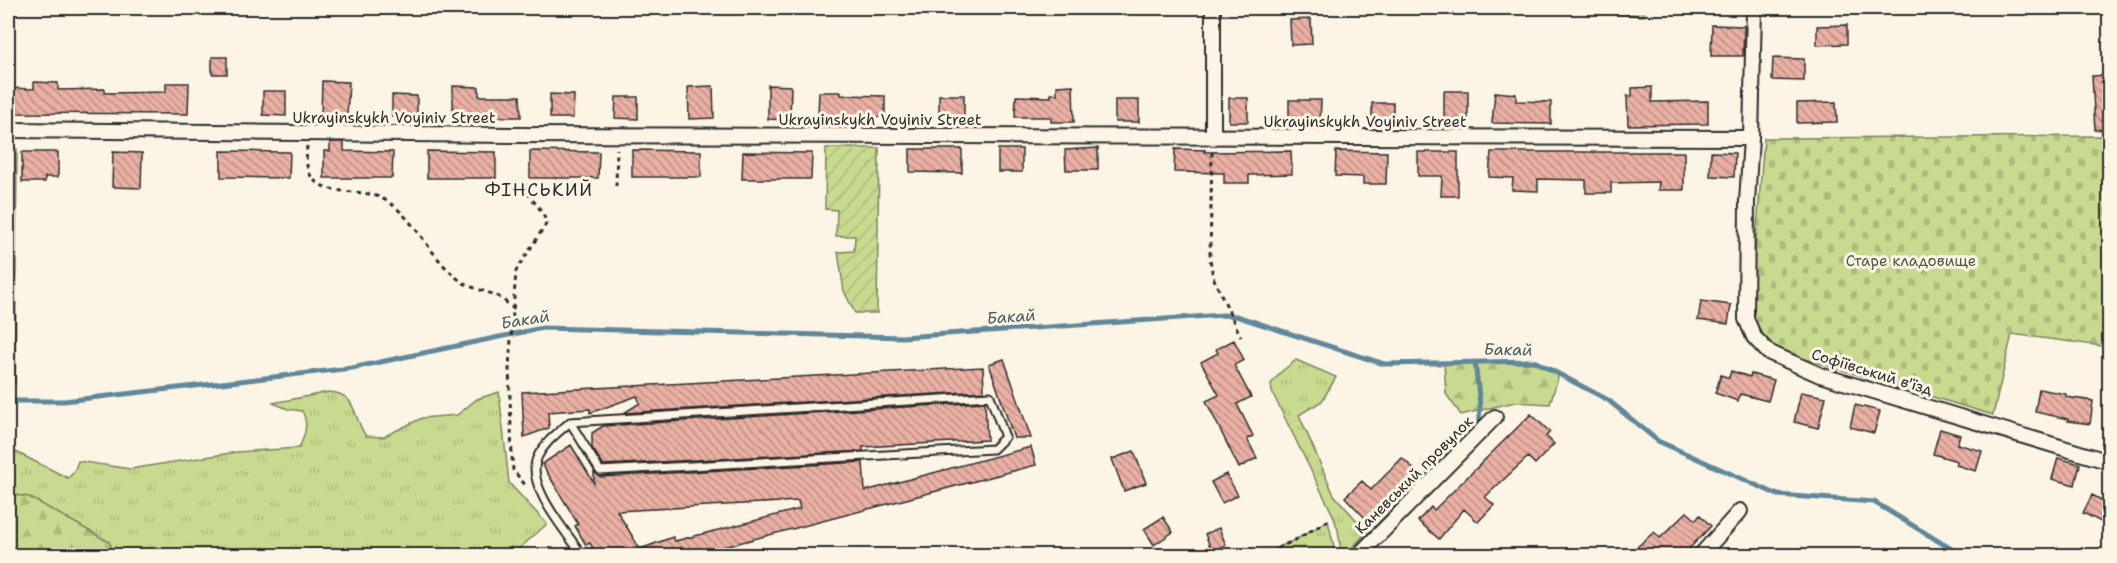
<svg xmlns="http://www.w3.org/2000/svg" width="2117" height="563" viewBox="0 0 2117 563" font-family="'Shantell Sans',sans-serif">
  <defs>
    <pattern id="grass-tufts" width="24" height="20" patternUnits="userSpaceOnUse" patternTransform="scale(1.5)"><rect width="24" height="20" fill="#c8da8f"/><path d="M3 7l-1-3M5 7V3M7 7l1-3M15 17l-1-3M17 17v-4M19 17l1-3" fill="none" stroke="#acbb7c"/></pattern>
    <pattern id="forest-firs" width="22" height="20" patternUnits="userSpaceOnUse" patternTransform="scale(1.5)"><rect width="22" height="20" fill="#c8da8f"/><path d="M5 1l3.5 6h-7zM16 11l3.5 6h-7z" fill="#acbb7c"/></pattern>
    <pattern id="cemetery-stones" width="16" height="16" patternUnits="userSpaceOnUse" patternTransform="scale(1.5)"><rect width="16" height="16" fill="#c8da8f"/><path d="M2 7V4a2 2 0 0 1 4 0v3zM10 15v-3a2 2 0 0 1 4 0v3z" fill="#acbb7c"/></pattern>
    <pattern id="garden-furrows" width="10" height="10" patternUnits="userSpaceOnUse" patternTransform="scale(1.5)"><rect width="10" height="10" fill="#c8da8f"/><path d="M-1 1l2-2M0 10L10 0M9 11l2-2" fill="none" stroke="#acbb7c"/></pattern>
    <pattern id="building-back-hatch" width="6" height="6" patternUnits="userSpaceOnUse" patternTransform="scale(1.5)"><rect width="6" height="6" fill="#eab0a4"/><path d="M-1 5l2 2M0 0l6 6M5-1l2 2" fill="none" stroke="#be8f86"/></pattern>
  </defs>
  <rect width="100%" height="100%" fill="#fcf5e5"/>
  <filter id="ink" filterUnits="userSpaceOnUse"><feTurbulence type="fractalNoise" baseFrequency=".0167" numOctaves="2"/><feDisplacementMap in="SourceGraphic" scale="12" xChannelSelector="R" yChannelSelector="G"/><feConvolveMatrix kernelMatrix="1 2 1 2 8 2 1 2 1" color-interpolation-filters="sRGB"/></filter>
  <g filter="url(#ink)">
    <!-- grass -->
    <path fill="url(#grass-tufts)" stroke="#7a825d" stroke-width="1.5" d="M8 149H17L15 384H8Z
      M1296 360 1336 377 1322 401 1299 415 1334 495 1367 532 1345 555 1341 551 1338 530 1333 515 1272 392 1271 384 1281 372Z
      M329 392C359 394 352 418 366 436L383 437 422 418 457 415 477 399 499 392 509 483 547 524 512 555H115L109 542 29 497 8 494V448L68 478 74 472 78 461 130 469 237 452 299 448C305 435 309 424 302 411L288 409 273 403Z
      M1328 521 1336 555H1261L1297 539Z"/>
    <!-- forest -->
    <path fill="url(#forest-firs)" stroke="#7a825d" stroke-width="1.5" d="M1601 8H1644V16L1601 13Z
      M1534 361 1559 374 1550 404 1515 402 1461 415 1446 394 1444 363Z
      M8 494 29 497 109 542 115 555H8Z"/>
    <!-- cemetery -->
    <path fill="url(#cemetery-stones)" stroke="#7a825d" stroke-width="1.5" d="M2109 136V347L2012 334 1993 415 1782 352C1760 336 1755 331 1751 303L1764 138Z"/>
    <!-- garden -->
    <path fill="url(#garden-furrows)" stroke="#7a825d" stroke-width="1.5" d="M826 148H879L877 313H855L844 291 838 252 854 251 855 236H836L837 210 825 209Z"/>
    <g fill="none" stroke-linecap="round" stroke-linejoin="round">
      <!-- stream -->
      <path stroke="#60879a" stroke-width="5" d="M8 401H64L352 368 542 328 903 337 1223 315 1236 316 1384 364 1534 361 1608 400 1658 441 1778 495 1874 502 1963 556
        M1348 556 1479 423 1480 405 1475 362"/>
    </g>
    <!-- building -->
    <path fill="url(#building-back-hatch)" stroke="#2b2b2b" stroke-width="1.5" fill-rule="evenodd" d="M1311 19 1312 44 1291 45 1290 20Z
      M1712 25 1744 26 1743 56H1711Z
      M1847 25V44L1817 45V26Z
      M212 57H227V74H212Z
      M1773 58 1804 59V81L1772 80Z
      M2109 75V129L2095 130 2092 76Z
      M322 81 349 82 347 117 321 116Z
      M34 82 58 83V90L105 89V93L166 92V83H189L188 114 8 113V88L34 89Z
      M768 85 791 86 790 120 768 119Z
      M1073 85 1074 122H1051V117H1015L1016 96 1051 97V94H1057V86Z
      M453 86 479 87V96H520L521 117H453Z
      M713 86 714 118 689 119 688 87Z
      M1652 87V102L1708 101V124L1628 125 1627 96H1632V88Z
      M263 91H286V116L263 115Z
      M1444 91H1468V119H1444Z
      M819 92H841V95L885 96V117L818 115Z
      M1495 92 1516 94V101L1551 102V124L1492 123Z
      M550 94 574 95 573 118H550Z
      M392 95 417 96V117H392Z
      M939 95H964V121H939Z
      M616 97H638V119L615 118Z
      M1229 98H1248V122H1229Z
      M1115 100H1139V122H1115Z
      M1289 100H1321L1320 123 1289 122Z
      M1836 102 1837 122 1797 123V103Z
      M1372 103H1393V123H1372Z
      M330 142H344V151L393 152 392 178H324V151H330Z
      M1098 148V170H1066L1065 150Z
      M910 149H962V173L910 172Z
      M998 149H1022V172H998Z
      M1175 149 1205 150 1204 152 1291 151 1292 174 1249 175V183H1224V173L1174 172Z
      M632 150 701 151V177H632Z
      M221 151 290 152 289 178 221 177Z
      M427 151 496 152V178H427Z
      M530 151 599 152 598 178H530Z
      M1336 151 1387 152 1386 184H1363V177L1335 176Z
      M22 152H58V177H45V182H22Z
      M113 152 142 153 141 188 112 187Z
      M743 152 812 153 811 179H742Z
      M1418 152H1458V196H1441L1442 176H1418Z
      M1491 152H1684V190H1658L1659 182 1611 183V193H1586V180L1538 179V191L1512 190 1513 178 1489 177Z
      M1711 152 1735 153 1734 177 1710 176Z
      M1701 301 1731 305 1728 324 1698 320Z
      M1234 340 1244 360 1234 365 1251 397 1237 404 1253 436 1247 439 1257 458 1239 468 1206 401 1219 395 1201 362 1218 353 1216 349Z
      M1004 359 1031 438H1014L989 364Z
      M983 367 984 391 624 413 640 403 637 396 590 413V409L548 412 549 428 524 437 522 392Z
      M1731 371 1750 377 1751 374 1774 380 1768 401 1740 394 1738 401 1715 393 1721 375 1729 378Z
      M2039 389 2066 394V397L2093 401 2090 424 2068 421V419L2035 412Z
      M1801 392 1826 397 1818 428 1794 422Z
      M985 402 987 440 863 447V451L603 465 592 448V433L603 426Z
      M1855 405 1880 411 1874 433 1850 427Z
      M1531 414 1550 432 1546 436 1554 444 1535 464 1528 457 1485 497 1494 505 1478 522 1464 509 1439 539 1418 521 1431 507 1434 510Z
      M1940 429 1960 435 1957 444 1982 451 1976 471 1956 465 1957 461 1933 454Z
      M571 445 594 483V472L600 477 863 462 865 491 1031 447 1036 465 693 555H597L590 543 586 545 575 526 578 524 542 464ZM798 501 800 509 675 541 673 537 640 549 617 511Z
      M1134 451 1146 483 1124 491 1112 459Z
      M1402 458 1419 474 1405 490 1402 487 1368 521 1345 497 1362 481 1371 490Z
      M2058 458 2080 464 2075 485 2052 479Z
      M1226 474 1238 495 1222 503 1211 482Z
      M2092 495 2109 504 2101 522 2083 513Z
      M1687 512 1696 520 1700 515 1711 526 1683 555H1643L1636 548 1654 532 1660 538Z
      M1163 517 1173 532 1154 545 1144 529Z
      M1219 528 1226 545 1212 551 1205 534Z"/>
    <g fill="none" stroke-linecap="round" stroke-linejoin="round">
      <defs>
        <path id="service" d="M570 422 600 471 993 449 1005 437 990 396 570 422C559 432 545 442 538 456 523 484 568 534 583 556"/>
        <path id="minor" d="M1754 8 1751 138 1747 202 1746 319 1754 337 1768 352 1820 375 2110 462
          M8 130 511 135 1751 138
          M1213 138V8
          M1358 556 1495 417
          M1700 556 1740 511"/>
      </defs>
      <!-- service casing -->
      <use href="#service" stroke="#2b2b2b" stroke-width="11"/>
      <!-- minor casing -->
      <use href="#minor" stroke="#2b2b2b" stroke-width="18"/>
      <!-- path -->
      <path stroke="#2b2b2b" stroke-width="3" stroke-dasharray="4.5 4.5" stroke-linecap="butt" d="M307 146C306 157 305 172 315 181 334 197 364 187 385 200 416 218 431 260 461 281 472 289 487 291 499 297 504 300 509 305 514 309
        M1212 152 1210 259 1213 277 1241 337
        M525 184C528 202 544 206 546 224L516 271 509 367 512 457 513 470 526 486
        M616 186 617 149
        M1261 556 1297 539 1331 519"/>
      <!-- service -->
      <use href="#service" stroke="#fcf5e5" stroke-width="7"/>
      <!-- minor -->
      <use href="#minor" stroke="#fcf5e5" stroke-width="14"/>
    </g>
  </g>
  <g text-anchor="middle" stroke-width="6" stroke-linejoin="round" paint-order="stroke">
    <!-- street labels -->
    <g font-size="15" fill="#2b2b2b" stroke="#fcf5e5">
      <text x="394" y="123">Ukrayinskykh Voyiniv Street</text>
      <text x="880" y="125">Ukrayinskykh Voyiniv Street</text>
      <text x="1365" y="127">Ukrayinskykh Voyiniv Street</text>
      <text transform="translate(1872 372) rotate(17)" y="5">Софіївський в'їзд</text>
      <text transform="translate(1414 475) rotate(-45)" y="5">Каневський провулок</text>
    </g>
    <!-- park labels -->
    <g font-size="15" fill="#525744" stroke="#fcf5e5">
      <text x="1911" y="266">Старе кладовище</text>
    </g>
    <!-- water labels -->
    <g font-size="16" font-style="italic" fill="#455962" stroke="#fcf5e5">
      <text transform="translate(1011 316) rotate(-4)" y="6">Бакай</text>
      <text transform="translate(525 319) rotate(-9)" y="6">Бакай</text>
      <text transform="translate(1508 349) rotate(1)" y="6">Бакай</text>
    </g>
    <!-- quarter labels -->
    <g font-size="18" letter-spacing="1.5" fill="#2b2b2b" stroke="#fcf5e5">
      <text x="539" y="196">ФІНСЬКИЙ</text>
    </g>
  </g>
  <!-- margin -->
  <rect width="2117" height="563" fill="none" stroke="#fcf5e5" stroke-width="30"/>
  <rect x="15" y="15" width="2087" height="533" fill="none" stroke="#2b2b2b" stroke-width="2" filter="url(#ink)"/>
</svg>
